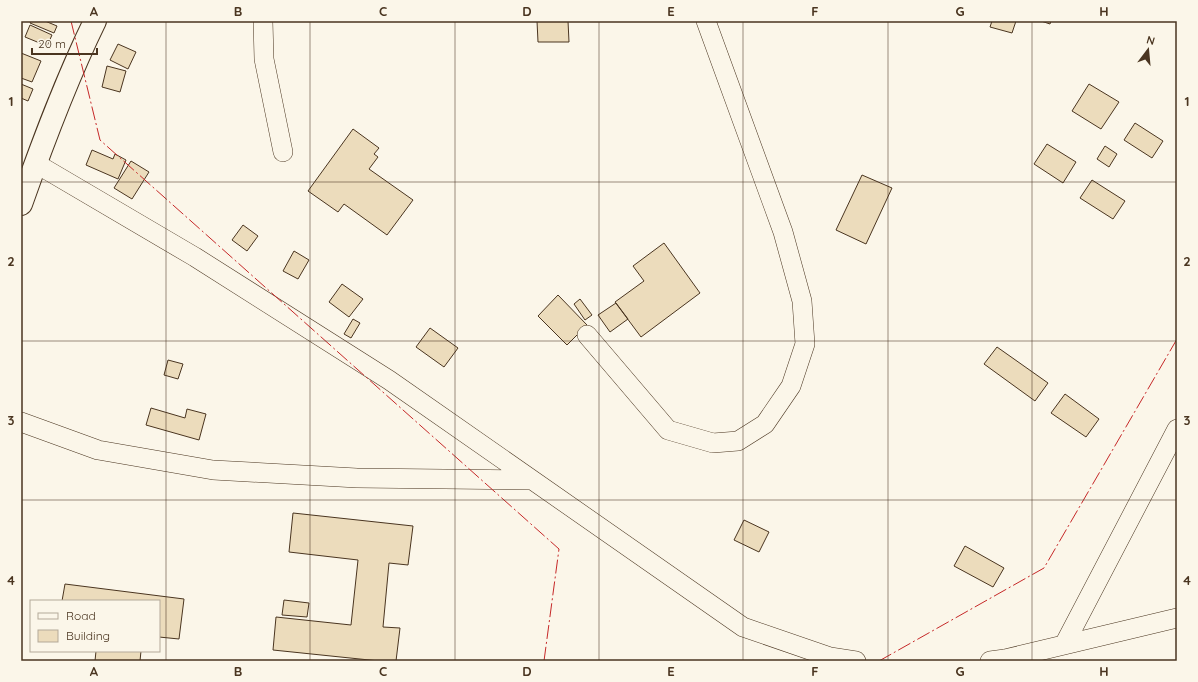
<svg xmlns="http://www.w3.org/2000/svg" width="1198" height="682" viewBox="0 0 1198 682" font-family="Quicksand,sans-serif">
  <rect width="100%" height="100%" fill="#fbf6e9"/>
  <!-- building -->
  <path fill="#ecdcbc" stroke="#4a3520" d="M31 21H45L57 26 54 33 30 23Z
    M537 21H568L569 42H538Z
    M992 21H1016L1012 33 990 27Z
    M1041 21H1051L1050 24Z
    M30 25 52 35 47 46 25 37Z
    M118 44 136 52 128 69 110 60Z
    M21 53 41 61 32 82 21 78Z
    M107 66 126 71 120 92 102 87Z
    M21 84 33 89 28 101 21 98Z
    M1089 84 1119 102 1101 129 1072 111Z
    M1135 123 1163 141 1152 158 1124 140Z
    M353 129 379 148 374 154 378 157 369 169 413 200 387 235 344 204 338 212 308 191Z
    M1047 144 1076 162 1063 183 1034 164Z
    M1105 146 1117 154 1109 167 1097 159Z
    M92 150 113 159 115 154 126 160 118 179 86 165Z
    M131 161 149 172 132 199 114 188Z
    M862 175 892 188 866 244 836 230Z
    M1092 180 1125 201 1113 219 1080 198Z
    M243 225 258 236 247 251 232 240Z
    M664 243 700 293 641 337 615 302 644 281 633 266Z
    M294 251 309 260 298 279 283 271Z
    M342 284 363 299 349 317 329 302Z
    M558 295 587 325 567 345 538 316Z
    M580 299 592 315 585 320 574 304Z
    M616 303 628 319 610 332 598 315Z
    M353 319 360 323 351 338 344 334Z
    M430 328 458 348 444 367 416 347Z
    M997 347 1048 383 1035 401 984 364Z
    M168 360 183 364 178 379 164 375Z
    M1065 394 1099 419 1086 437 1051 413Z
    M151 408 185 418 187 409 206 414 199 440 146 425Z
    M293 513 413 526 408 565 389 563 383 627 400 628 396 661H379L273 650 276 617 351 625 358 560 289 552Z
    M744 520 769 532 759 552 734 540Z
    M965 546 1004 568 993 587 954 566Z
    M65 584 184 599 179 639 159 637V601H62Z
    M284 600 309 603 307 617 282 615Z
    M96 651H141L140 661H95Z"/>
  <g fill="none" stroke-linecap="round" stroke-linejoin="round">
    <defs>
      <path id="minor" d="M263 21 264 59 283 152
        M35 163 195 257 389 380 743 627 830 657 856 661
        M587 335 668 430 713 443 738 441 765 424 791 386 805 344 802 301 783 232 706 21
        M21 422 98 450 213 470 357 478 532 480
        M1064 645 1177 429
        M990 661 1005 659 1177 618"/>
      <path id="trunk" d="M21 204C43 142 66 80 95 21"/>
    </defs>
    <!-- minor casing -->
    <use href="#minor" stroke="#4a3520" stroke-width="20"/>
    <!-- trunk casing -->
    <use href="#trunk" stroke="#4a3520" stroke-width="24"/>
    <!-- minor -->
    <use href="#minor" stroke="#fbf6e9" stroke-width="19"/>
    <!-- trunk -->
    <use href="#trunk" stroke="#fbf6e9" stroke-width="22"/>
    <!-- power -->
    <path stroke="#c62828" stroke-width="1" stroke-dasharray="14 3 2 3" stroke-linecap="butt" d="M71 21 100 140 559 549 544 661
      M879 661 1044 568 1177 339"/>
  </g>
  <!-- grid -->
  <path fill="none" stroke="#4a3520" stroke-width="1" stroke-opacity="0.55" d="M166 21V661M310 21V661M455 21V661M599 21V661M743 21V661M888 21V661M1032 21V661M21 182H1177M21 341H1177M21 500H1177"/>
  <!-- border -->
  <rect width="1198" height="682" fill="none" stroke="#fbf6e9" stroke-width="44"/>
  <!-- legend -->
  <rect x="30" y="600" width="130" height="52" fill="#fbf6e9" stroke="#b4a999"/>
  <rect x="38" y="613" width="20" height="6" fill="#fbf6e9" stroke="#b4a999"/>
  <text x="66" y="620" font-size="12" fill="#4a3520">Road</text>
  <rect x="38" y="630" width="20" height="12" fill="#ecdcbc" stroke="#b4a999"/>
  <text x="66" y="640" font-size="12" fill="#4a3520">Building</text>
  <!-- north arrow -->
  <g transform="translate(1148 50) rotate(16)" stroke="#fbf6e9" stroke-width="3" paint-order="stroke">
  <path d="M0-3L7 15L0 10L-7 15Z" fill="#4a3520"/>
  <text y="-6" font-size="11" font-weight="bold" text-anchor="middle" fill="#4a3520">N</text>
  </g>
  <!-- scale -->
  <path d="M32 48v6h65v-6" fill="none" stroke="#4a3520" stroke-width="2"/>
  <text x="38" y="48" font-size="12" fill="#4a3520" stroke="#fbf6e9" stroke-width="3" paint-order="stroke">20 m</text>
  <rect x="22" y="22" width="1154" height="638" fill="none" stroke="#4a3520" stroke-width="1.5"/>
  <g font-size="13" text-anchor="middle" font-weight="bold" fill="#4a3520">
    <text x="94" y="16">A</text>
    <text x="238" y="16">B</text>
    <text x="383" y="16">C</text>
    <text x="527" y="16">D</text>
    <text x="671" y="16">E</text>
    <text x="815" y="16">F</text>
    <text x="960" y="16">G</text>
    <text x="1104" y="16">H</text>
    <text x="11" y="106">1</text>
    <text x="1187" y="106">1</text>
    <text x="11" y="266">2</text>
    <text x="1187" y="266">2</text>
    <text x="11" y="425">3</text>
    <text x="1187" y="425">3</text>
    <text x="11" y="585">4</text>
    <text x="1187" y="585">4</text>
    <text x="94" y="676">A</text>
    <text x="238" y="676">B</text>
    <text x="383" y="676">C</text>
    <text x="527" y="676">D</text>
    <text x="671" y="676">E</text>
    <text x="815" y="676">F</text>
    <text x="960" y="676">G</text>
    <text x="1104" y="676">H</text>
  </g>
</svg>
